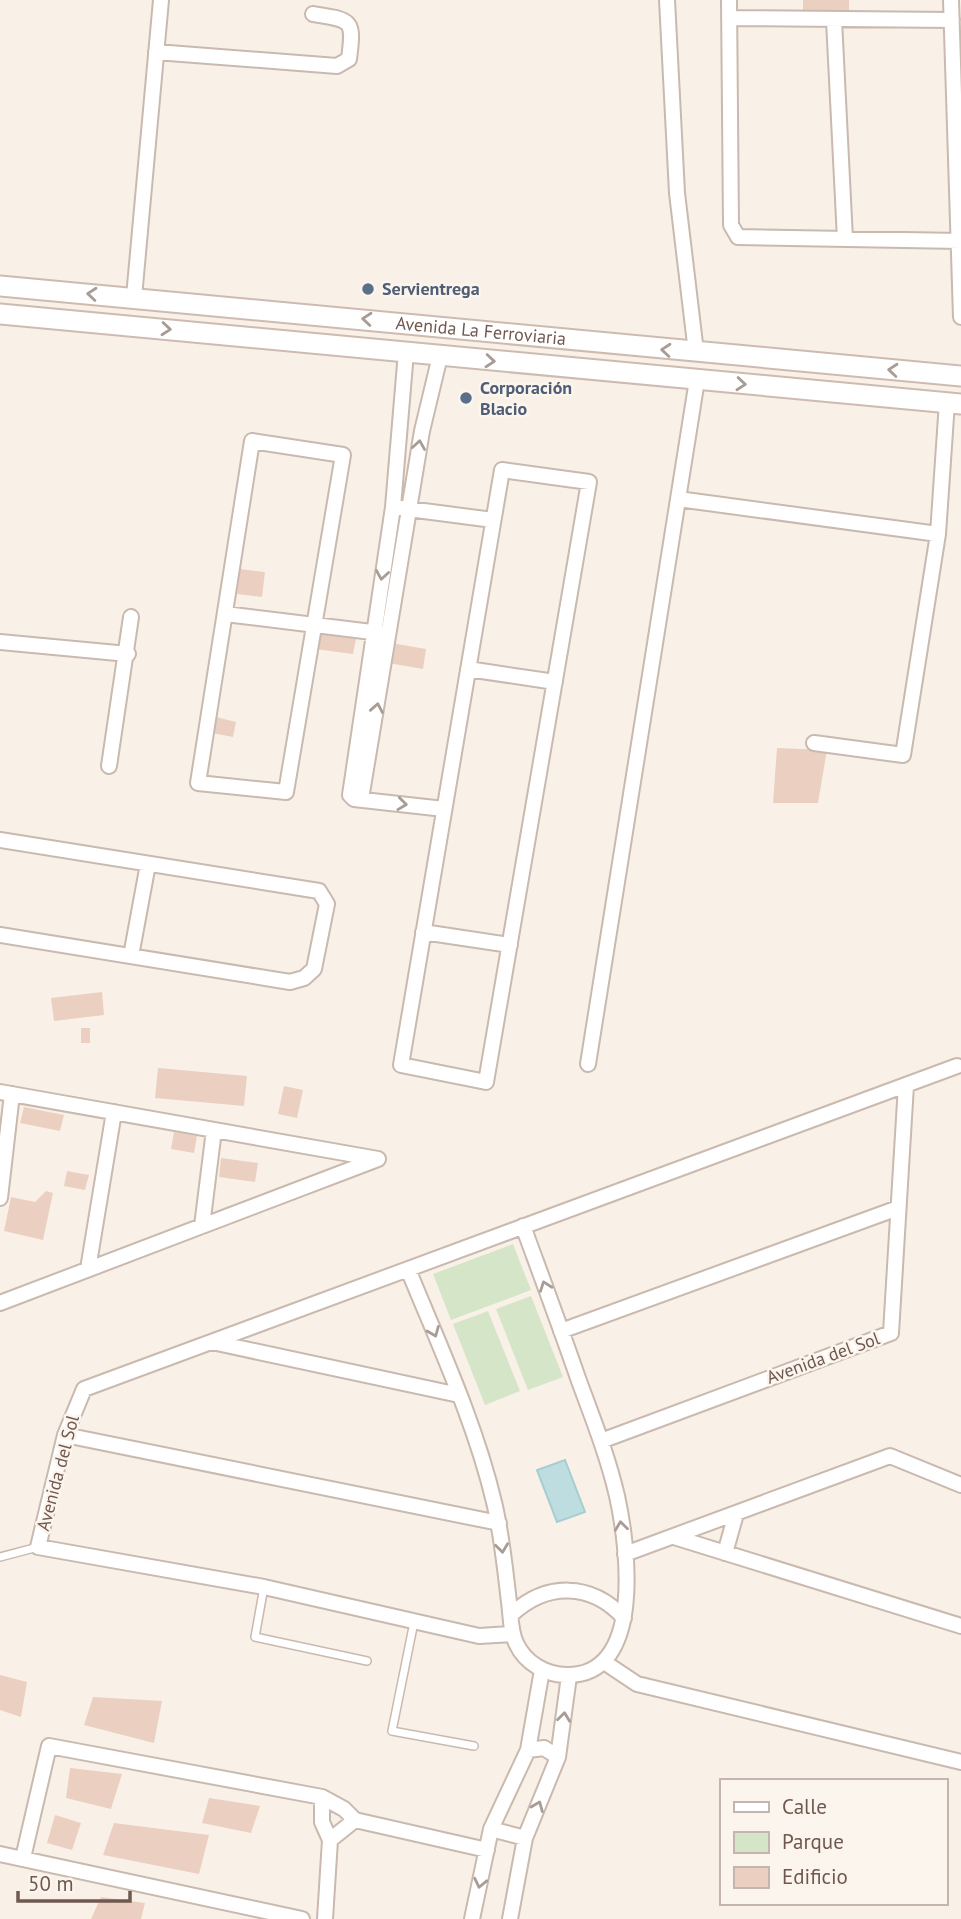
<svg xmlns="http://www.w3.org/2000/svg" width="961" height="1919" viewBox="0 0 961 1919" font-family="'PT Sans',sans-serif">
  <rect width="100%" height="100%" fill="#f9f1e7"/>
  <!-- green -->
  <path fill="#d5e5c7" d="M513 1244 531 1290 451 1320 433 1274Z
    M531 1296 563 1377 528 1390 496 1309Z
    M488 1311 520 1391 485 1405 453 1324Z"/>
  <!-- water -->
  <path fill="#bedde0" stroke="#a6cdd1" stroke-width="2" d="M565 1460 585 1512 557 1522 537 1470Z"/>
  <!-- building -->
  <path fill="#ebd0c2" d="M803 0H849V13L803 10Z
    M240 569 265 572 262 597 237 594Z
    M318 629 357 634 353 654 315 649Z
    M391 643 426 649 423 669 388 663Z
    M216 717 236 722 233 737 212 733Z
    M777 748 827 750 818 803H773Z
    M102 992 104 1015 54 1021 51 998Z
    M81 1028H90V1043H81Z
    M158 1068 247 1076 244 1106 155 1098Z
    M284 1086 303 1090 297 1118 278 1114Z
    M24 1107 64 1115 60 1131 20 1123Z
    M174 1132 197 1136 194 1153 171 1149Z
    M221 1158 258 1163 255 1182 219 1177Z
    M67 1171 89 1175 85 1190 64 1186Z
    M46 1191 53 1193 43 1240 4 1231 11 1197 35 1202Z
    M0 1675 27 1682 21 1717 0 1710Z
    M93 1697 162 1701 154 1743 84 1725Z
    M70 1768 122 1774 111 1809 66 1798Z
    M209 1798 260 1806 251 1833 202 1823Z
    M55 1815 81 1823 72 1850 47 1843Z
    M114 1823 209 1835 199 1874 103 1855Z
    M101 1897 145 1903 141 1919H91Z"/>
  <g fill="none" stroke-linecap="round" stroke-linejoin="round">
    <defs>
      <path id="service" d="M0 1557 38 1547
        M264 1587 255 1637 367 1661
        M414 1622 392 1731 474 1746"/>
      <path id="minor" d="M667 0 677 193 696 352
        M729 0 731 225 738 237 961 241
        M951 0 961 317
        M729 18 952 20
        M834 20 845 239
        M156 52 337 66 349 59C354 20 353 20 313 14
        M134 297 161 0
        M406 352 393 507 350 795 354 799 444 809
        M252 441 343 455 286 792 198 783Z
        M502 470 589 482 486 1082 401 1065Z
        M678 499 938 534
        M401 508 493 520
        M225 614 380 633
        M0 642 128 654
        M468 669 555 682
        M814 743 903 755 938 534 947 402
        M109 766 131 617
        M361 799 422 431 440 356
        M0 840 319 891 327 904 314 969 304 978 290 982 0 935
        M423 932 510 945
        M131 956 148 864
        M588 1064 697 380
        M0 1092 378 1159
        M0 1198 12 1094
        M202 1226 214 1130
        M88 1269 114 1112
        M408 1269C439 1345 475 1422 494 1502 502 1535 505 1569 509 1602 511 1616 510 1630 516 1643 525 1663 546 1675 567 1675 645 1676 628 1546 617 1496 608 1457 593 1419 579 1381 561 1329 542 1278 523 1226
        M0 1303 378 1159
        M561 1331 898 1208
        M212 1342 459 1395
        M65 1435 499 1523
        M601 1441 891 1333 906 1085
        M674 1537 961 1626
        M725 1553 736 1514
        M625 1554 890 1456 961 1485
        M511 1615C546 1582 591 1582 624 1618
        M512 1634 479 1636 264 1587 38 1547 65 1435 84 1389 957 1066
        M604 1662 637 1684 961 1762
        M528 1750 544 1748 558 1757
        M322 1797V1822L330 1840
        M491 1829 525 1838
        M0 1854 302 1919
        M23 1858 49 1746 322 1797 344 1809 355 1820 487 1850
        M325 1919 330 1840 355 1820
        M472 1919 491 1829 528 1750 542 1670
        M510 1919 525 1838 558 1757 569 1676"/>
      <g id="secondary">
        <path id="s1" d="M0 286 961 376"/>
        <path d="M0 314 961 404"/>
      </g>
    </defs>
    <!-- service casing -->
    <use href="#service" stroke="#c9b9af" stroke-width="10"/>
    <!-- minor casing -->
    <use href="#minor" stroke="#c9b9af" stroke-width="18"/>
    <!-- secondary casing -->
    <use href="#secondary" stroke="#cebbb0" stroke-width="23"/>
    <!-- service -->
    <use href="#service" stroke="#fff" stroke-width="7"/>
    <!-- minor -->
    <use href="#minor" stroke="#fff" stroke-width="14"/>
    <!-- secondary -->
    <use href="#secondary" stroke="#fff" stroke-width="19"/>
  </g>
  <!-- one-way arrows -->
  <defs><path id="oneway-chevron" d="M-2-3.5L2.5 0L-2 3.5" fill="none" stroke-width="1.6" stroke-linecap="round" stroke-linejoin="round" transform="scale(1.75)"/></defs>
  <g stroke="#a99b95">
    <use href="#oneway-chevron" transform="translate(92 294) rotate(-175)"/>
    <use href="#oneway-chevron" transform="translate(367 319) rotate(-175)"/>
    <use href="#oneway-chevron" transform="translate(166 329) rotate(5)"/>
    <use href="#oneway-chevron" transform="translate(666 350) rotate(-175)"/>
    <use href="#oneway-chevron" transform="translate(490 361) rotate(5)"/>
    <use href="#oneway-chevron" transform="translate(893 370) rotate(-175)"/>
    <use href="#oneway-chevron" transform="translate(741 384) rotate(5)"/>
    <use href="#oneway-chevron" transform="translate(419 445) rotate(-81)"/>
    <use href="#oneway-chevron" transform="translate(382 575) rotate(99)"/>
    <use href="#oneway-chevron" transform="translate(377 708) rotate(-80)"/>
    <use href="#oneway-chevron" transform="translate(402 804) rotate(7)"/>
    <use href="#oneway-chevron" transform="translate(545 1286) rotate(-110)"/>
    <use href="#oneway-chevron" transform="translate(434 1332) rotate(68)"/>
    <use href="#oneway-chevron" transform="translate(621 1526) rotate(-97)"/>
    <use href="#oneway-chevron" transform="translate(502 1548) rotate(83)"/>
    <use href="#oneway-chevron" transform="translate(564 1717) rotate(-83)"/>
    <use href="#oneway-chevron" transform="translate(538 1806) rotate(-68)"/>
    <use href="#oneway-chevron" transform="translate(480 1883) rotate(102)"/>
  </g>
  <!-- markers -->
  <g fill="#5c6f8a" stroke="#fcf5ed" stroke-width="2.5">
    <circle cx="368" cy="289" r="7"/>
    <circle cx="466" cy="398" r="7"/>
  </g>
  <g text-anchor="middle" stroke-width="5" stroke-linejoin="round" paint-order="stroke">
    <!-- service labels -->
    <g font-size="18" font-weight="bold" fill="#4e5e75" stroke="#fcf5ed" text-anchor="start">
      <text x="382" y="295">Servientrega</text>
      <text x="480" y="394">Corporación<tspan x="480" dy="21">Blacio</tspan></text>
    </g>
    <!-- street labels -->
    <g font-size="18" fill="#6f584f" stroke="#fcf5ed">
      <text dy="6" stroke="none"><textPath href="#s1" startOffset="483">Avenida La Ferroviaria</textPath></text>
      <text transform="translate(823 1358) rotate(-20)" y="6">Avenida del Sol</text>
      <text transform="translate(58 1473) rotate(-75)" y="6">Avenida del Sol</text>
    </g>
  </g>
  <!-- legend -->
  <rect x="720" y="1779" width="228" height="126" fill="#fcf5ed" stroke="#c4b6ae" stroke-width="2"/>
  <rect x="734" y="1802" width="35" height="10" fill="#ffffff" stroke="#c4b6ae" stroke-width="2"/>
  <text x="782" y="1814" font-size="21" fill="#6f584f">Calle</text>
  <rect x="734" y="1832" width="35" height="21" fill="#d5e5c7" stroke="#c4b6ae" stroke-width="2"/>
  <text x="782" y="1849" font-size="21" fill="#6f584f">Parque</text>
  <rect x="734" y="1867" width="35" height="21" fill="#ebd0c2" stroke="#c4b6ae" stroke-width="2"/>
  <text x="782" y="1884" font-size="21" fill="#6f584f">Edificio</text>
  <!-- scale -->
  <path d="M18 1891v10h112v-10" fill="none" stroke="#6f584f" stroke-width="3.5"/>
  <text x="28" y="1891" font-size="21" fill="#6f584f" stroke="#fcf5ed" stroke-width="5" paint-order="stroke">50 m</text>
</svg>
